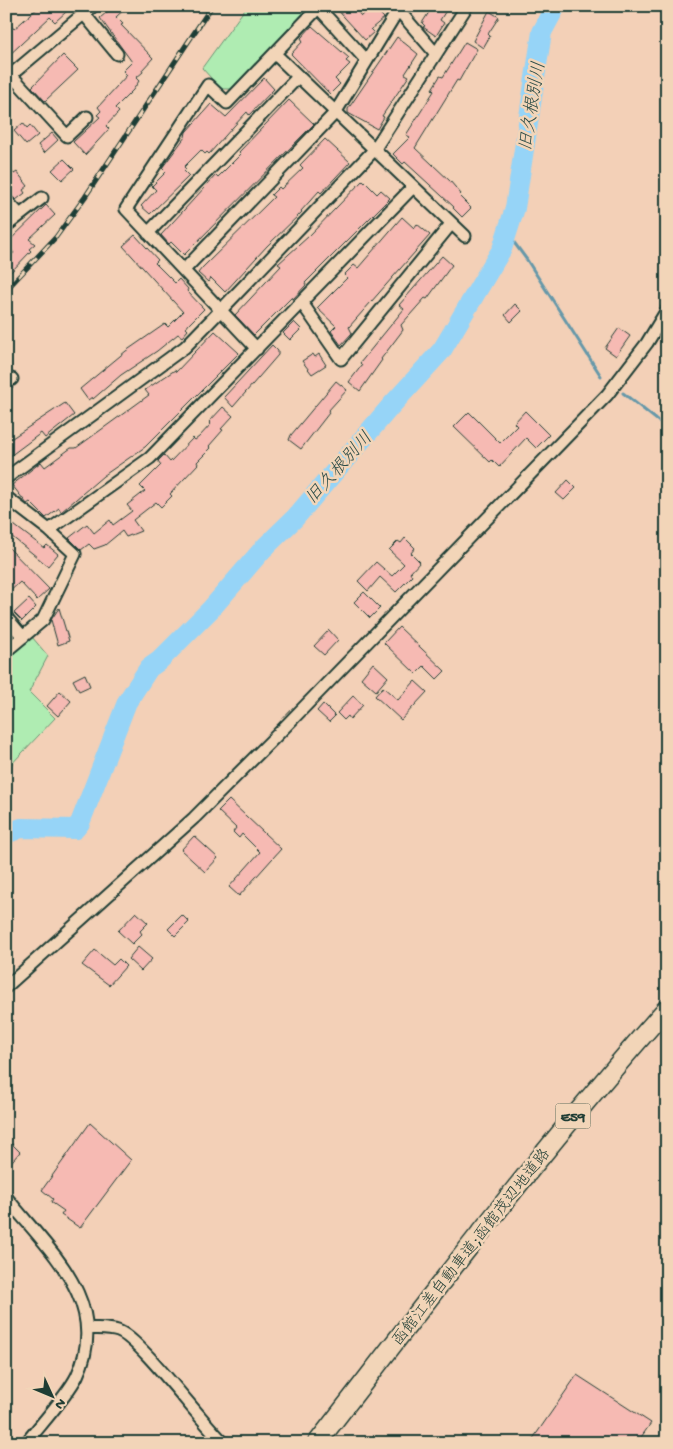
<svg xmlns="http://www.w3.org/2000/svg" width="673" height="1449" viewBox="0 0 673 1449" font-family="'Gochi Hand','Klee One',sans-serif">
  <rect width="100%" height="100%" fill="#f3d0b7"/>
  <filter id="ink" filterUnits="userSpaceOnUse"><feTurbulence type="fractalNoise" baseFrequency=".02" numOctaves="2"/><feDisplacementMap in="SourceGraphic" scale="10" xChannelSelector="R" yChannelSelector="G"/><feConvolveMatrix kernelMatrix="1 2 1 2 8 2 1 2 1" color-interpolation-filters="sRGB"/></filter>
  <g filter="url(#ink)">
    <!-- green -->
    <path fill="#afecb2" stroke="#679473" d="M247 6H304L303 15 231 89H221L202 68Z
      M32 637 48 656 29 692 55 718 6 770V658Z"/>
    <g fill="none" stroke-linecap="round" stroke-linejoin="round">
      <!-- stream -->
      <path stroke="#6698a9" stroke-width="3" d="M507 233 527 260 601 376
        M623 393 667 428"/>
      <!-- river -->
      <path stroke="#96d4f7" stroke-width="20" d="M6 834 21 828 75 829 80 823 127 702 149 668 159 661 211 609 263 549 295 518 390 407 442 350 502 249 515 208 542 32 556 6"/>
    </g>
    <!-- building -->
    <path fill="#f6bab3" stroke="#1f3d34" d="M40 6H63L67 11 55 22 50 17 6 58V20L14 29Z
      M114 6H128L116 17 123 24 121 25 153 58 142 70 143 72 136 78 139 81 133 90 115 108 119 112 106 126 109 129 85 155 73 142 100 117 97 115 101 111 98 107 127 75 123 71 132 62 100 18Z
      M334 6H353L361 16 373 6 384 18 371 29 374 32 365 40Z
      M433 6H449L440 20 444 23 436 36 423 27 425 26 422 23Z
      M489 11 499 17 488 34 490 36 483 48 473 41Z
      M312 26 349 58 346 61 350 64 335 79 340 84 330 94 291 54 303 41 301 38Z
      M397 37 418 54 405 74 409 76 382 116 384 117 377 129 348 113V109Z
      M465 42 477 49 459 81 457 80 415 148 450 181 461 194 459 196 471 208 462 217 453 208 454 207 405 162 403 164 393 154 410 137 406 135 434 91 432 89 440 76 443 77Z
      M63 55 78 70 45 101 32 87Z
      M264 78 274 89 249 115 247 112 233 127 209 154 207 152 205 154 201 150 184 167 186 169 184 171 189 176 150 214 141 206 156 190 152 186 166 172 162 168 185 137 186 132 211 104 226 117Z
      M289 100 314 124 184 255 171 242 169 244 161 235 216 175 218 177 241 154 239 152Z
      M23 123 27 128 30 125 38 135 26 145 14 131Z
      M52 133 58 140 44 153 38 145Z
      M325 139 350 162 321 193 319 191 301 211 302 212 267 246 225 292 211 278 208 282 198 273 202 268 274 197 271 195 279 187 281 189 303 168 300 165Z
      M64 159 74 169 62 180 52 170Z
      M6 165 14 174 17 172 28 186 23 190 25 193 16 200 6 193Z
      M363 180 377 194 381 190 390 198 305 283 306 285 293 299 292 297 254 335 235 315 281 266 278 264 309 236Z
      M46 205 55 215 29 239 35 244 29 249 31 251 10 273 6 269V259L14 253 6 244Z
      M402 217 414 228 417 224 430 235 349 327 352 333 341 345 331 331 336 326 317 308 347 278 344 275 354 265 358 268Z
      M135 235 158 260 155 263 175 283 179 279 188 289 187 291 204 309 189 324 186 328 188 330 182 337 178 334 157 351 121 375 93 399 92 397 88 400 80 389 126 351 165 324 168 327 183 312 123 246Z
      M442 256 452 265 427 299 425 298 401 325 403 330 381 359 382 360 360 391 349 382 362 365 360 363 404 309 399 305Z
      M515 304 522 311 511 322 505 315Z
      M294 322 301 329 290 340 283 333Z
      M619 328 630 336 616 356 605 348Z
      M215 331 239 353 145 447 103 476 61 512 59 508 46 518 30 502 27 504 12 485 41 462 45 467 71 448H76L149 395 145 390 175 370 176 372Z
      M272 345 278 351V355L233 407 224 397Z
      M313 354 315 357 319 354 326 365 312 374 302 361Z
      M336 381 347 390 328 411 329 413 301 449 289 440 291 435Z
      M65 403 74 415 45 438 41 433 6 459V442Z
      M223 407 233 416 221 429 223 430 209 446 211 448 197 462 198 464 170 494 172 496 161 507 156 502 133 520 141 531 126 537 122 531 105 545 94 549 89 544 81 550 69 538 87 524 94 533 110 520 113 525 132 511 127 505 145 491 140 486 161 465 158 461 164 455 170 462 193 438 195 440 199 437 211 424 209 422Z
      M525 411 549 435 536 448 526 438 499 467 492 460 490 462 454 427 469 412 500 443 517 426 514 423Z
      M568 480 576 488 564 500 556 493Z
      M6 519 44 548 47 545 58 554 48 566 6 532Z
      M405 538 415 548 411 553 420 562 410 573 412 576 396 592 380 577 368 591 358 581 376 562 392 576 404 564 389 550 398 541 401 543Z
      M6 545 49 589 37 600 20 582 6 595Z
      M364 592 380 608 370 618 354 602Z
      M29 599 36 607 22 621 14 613Z
      M59 608 69 641 58 645 51 620Z
      M399 627 445 671 437 679 424 666 416 674 384 643Z
      M329 630 338 640 324 655 314 646Z
      M373 663 388 677 376 691 361 678Z
      M85 674 90 686 79 691 73 680Z
      M415 681 427 692 401 720 375 696 383 687 398 700Z
      M60 691 71 701 58 716 47 706Z
      M353 696 363 705 350 719 348 716 344 720 337 713Z
      M323 704 335 716 329 722 317 711Z
      M229 800 281 849 239 896 229 887 260 852 242 834 239 838 233 832 236 828 218 811Z
      M194 836 218 858 205 872 181 850Z
      M136 912 148 923 140 931 142 934 132 944 118 931Z
      M182 915 189 922 175 936 168 929Z
      M138 947 152 959 141 971 128 959Z
      M95 950 113 965 119 959 126 966 109 985 82 965Z
      M90 1123 131 1160 80 1228 61 1215 64 1211 51 1202 53 1199 42 1190Z
      M12 1144 20 1152 6 1168V1151Z
      M577 1375 651 1423 637 1443H530Z"/>
    <g fill="none" stroke-linecap="round" stroke-linejoin="round">
      <defs>
        <path id="minor" d="M317 6 366 60
          M395 6 436 54
          M84 14 117 54
          M275 54 465 236
          M11 75 67 136 87 117
          M6 79 93 6
          M6 200 20 215
          M6 226 42 198
          M148 233 298 77
          M184 270 335 113 398 10
          M302 303 341 359 451 224
          M257 349 126 209 208 85 227 103 318 8
          M6 383 12 379
          M6 478 185 347 221 310 374 150 467 6
          M6 497 49 530 75 554 43 620 6 651
          M49 530 150 458 413 187
          M6 617 23 637
          M6 987 194 818 278 734 607 395 647 343 667 310
          M6 1197C47 1249 112 1302 77 1376 67 1396 41 1424 26 1443
          M87 1328C97 1329 109 1328 118 1331 140 1338 201 1422 224 1443"/>
        <path id="highway" d="M317 1443C431 1296 543 1147 667 1008"/>
      </defs>
      <!-- minor casing -->
      <use href="#minor" stroke="#1f3d34" stroke-width="15"/>
      <!-- highway casing -->
      <use href="#highway" stroke="#1f3d34" stroke-width="21"/>
      <!-- minor -->
      <use href="#minor" stroke="#f2d5b8" stroke-width="11"/>
      <!-- highway -->
      <use href="#highway" stroke="#f2d5b8" stroke-width="18"/>
      <defs>
        <path id="rail" d="M6 290 56 237 85 197 212 6"/>
      </defs>
      <!-- rail casing -->
      <use href="#rail" stroke="#1f3d34" stroke-width="5"/>
      <!-- rail -->
      <use href="#rail" stroke="#f2d5b8" stroke-width="3" stroke-dasharray="9" stroke-linecap="butt"/>
    </g>
  </g>
  <g text-anchor="middle" stroke-width="5" stroke-linejoin="round" paint-order="stroke">
    <!-- shield labels -->
    <rect fill="#f2d5b8" stroke="#5e6b5c" stroke-width="1" x="555.5" y="1103.5" width="35" height="25" rx="4"/>
    <g font-size="15" font-weight="bold" fill="#1f3d34">
      <text x="573" y="1121">E59</text>
    </g>
    <!-- street labels -->
    <g font-size="16" fill="#1f3d34" stroke="#f2d5b8">
      <text transform="translate(470 1246) rotate(-52)" y="6">函館江差自動車道;函館茂辺地道路</text>
    </g>
    <!-- water labels -->
    <g font-size="18" font-style="italic" fill="#2b4c48" stroke="#f2d5b8">
      <text transform="translate(531 106) rotate(-81)" y="6">旧久根別川</text>
      <text transform="translate(338 467) rotate(-48)" y="6">旧久根別川</text>
    </g>
  </g>
  <!-- margin -->
  <rect width="673" height="1449" fill="none" stroke="#f2d5b8" stroke-width="25"/>
  <rect x="12" y="12" width="648" height="1424" fill="none" stroke="#1f3d34" stroke-width="2" filter="url(#ink)"/>
  <!-- north arrow -->
  <g transform="translate(52 1396) rotate(134)" stroke="#f2d5b8" stroke-width="4" paint-order="stroke">
  <path d="M0-4L9 19L0 12L-9 19Z" fill="#1f3d34"/>
  <text y="-8" font-size="14" font-weight="bold" text-anchor="middle" fill="#1f3d34">N</text>
  </g>
</svg>
